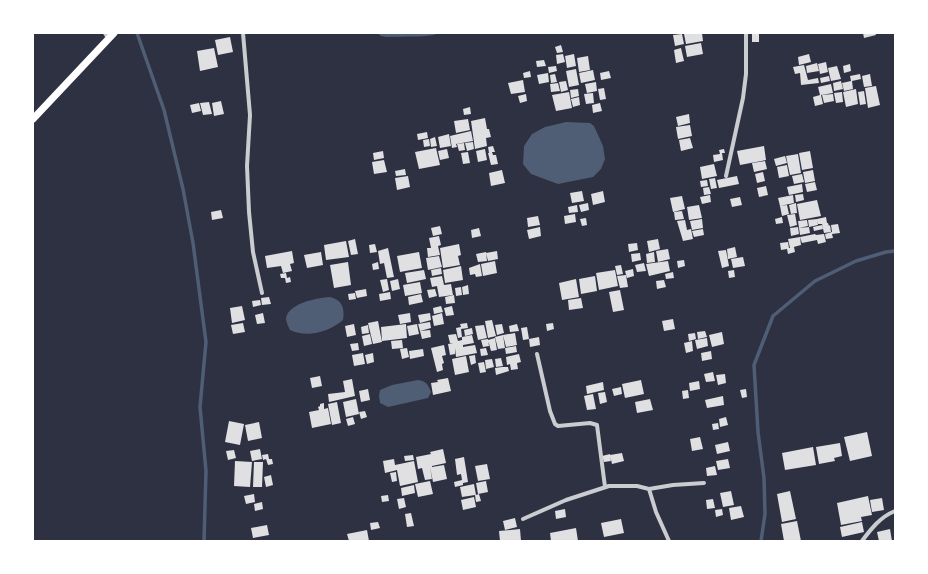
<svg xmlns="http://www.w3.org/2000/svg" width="928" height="574" viewBox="0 0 928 574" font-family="'Nunito Sans',sans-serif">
  <rect width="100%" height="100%" fill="#2d3142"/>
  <!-- water -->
  <path fill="#4f5d75" d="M377 33H439C432 38 398 36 387 37L381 36Z
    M566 122 590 123 594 126 603 146 605 159 601 169 593 177 558 184 531 174 523 164 524 146 532 134 545 127Z
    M330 297C342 300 345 308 343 320 329 332 307 338 290 330 288 326 286 322 286 318 289 303 317 298 330 297Z
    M418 380C426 381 428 384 431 392L428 398 388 407 380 403 379 396 380 390 392 385Z"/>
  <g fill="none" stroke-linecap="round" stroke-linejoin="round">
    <!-- stream -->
    <path stroke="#4f5d75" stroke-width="3.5" d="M137 33 164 110 183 189 193 243 206 342 200 407 206 471 204 541
      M761 541 765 514 764 478 758 432 754 365 773 316 815 281 856 261 886 252 895 251"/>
  </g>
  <!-- building -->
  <path fill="#e0e0e3" d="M687 33H702L703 41 686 44 684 34Z
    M752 33H759V42H752Z
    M863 33H875L876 35 864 38Z
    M682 34 684 44 675 46 673 35Z
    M230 37 233 52 218 55 215 40Z
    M701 43 703 54 687 57 685 46Z
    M561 45 563 52 557 53 555 47Z
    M214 48 218 67 200 71 197 51Z
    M681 48 684 61 676 63 674 50Z
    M563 54 565 62 557 64 556 55Z
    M574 54 576 66 567 68 565 56Z
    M809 54 811 62 799 65 798 57Z
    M588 56 590 70 579 72 577 58Z
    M544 60 546 66 537 67 536 61Z
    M826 62 828 72 820 74 818 64Z
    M817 63 819 71 807 73 806 66Z
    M850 64 851 71 844 73 843 66Z
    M804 65 808 80 818 78 819 83 801 85 800 73 795 74 793 67Z
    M556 66 557 71 549 73 548 67Z
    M837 66 841 79 831 81 828 68Z
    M576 69 579 85 569 87 566 71Z
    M593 70 595 80 581 83 579 73Z
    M530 71 531 77 524 78 523 73Z
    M609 71 611 78 601 80 600 73Z
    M548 73 549 82 539 84 537 75Z
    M555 74 557 82 551 83 550 75Z
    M860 74 861 79 852 81 853 89 844 91 842 83 851 81 850 76Z
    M870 74 872 86 864 87 862 76Z
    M829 76 830 81 821 83 820 78Z
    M523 80 525 92 511 94 508 83Z
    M566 81 568 90 561 92 559 82Z
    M841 81 843 89 834 91 833 83Z
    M596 82 597 91 587 93 585 84Z
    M558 83 560 91 551 92 550 84Z
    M831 84 833 93 821 95 823 104 815 106 813 97 820 95 818 87Z
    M876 86 880 105 868 108 865 88Z
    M604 88 606 99 600 100 598 89Z
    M578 89 579 96 571 98 570 90Z
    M856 89 858 104 846 107 843 92Z
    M864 91 866 104 860 105 858 92Z
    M569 92 572 108 556 111 552 95Z
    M842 92 843 102 836 103 834 93Z
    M593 93 594 103 586 104 584 94Z
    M526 94 527 101 520 103 518 96Z
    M833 94 834 101 824 103 822 95Z
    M579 97 580 105 573 107 571 99Z
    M221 101 224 114 214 116 212 103Z
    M209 102 212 114 203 115 200 103Z
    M199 103 201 111 192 113 190 105Z
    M600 103 602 111 593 113 592 105Z
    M470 107 471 114 464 115 463 109Z
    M689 114 690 123 678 126 676 117Z
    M485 118 487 129H489L491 137 486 138 487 146 475 149 471 121Z
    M468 119 470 130 456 133 454 121Z
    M690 125 692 136 678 139 676 127Z
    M471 131 473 141 456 144 457 147 452 148 450 136Z
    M427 132 428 138 418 140 417 134Z
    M449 134 451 146 440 148 438 137Z
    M435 137 437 146 431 147 430 139Z
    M690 138 693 148 681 151 679 140Z
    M429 139 430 146 424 147 423 140Z
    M473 142 474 149 467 151 465 143Z
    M464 143 465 150 459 151 457 144Z
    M493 146 495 152H492L493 155H496L498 164 491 165 488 153H489L488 147Z
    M764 146 766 160 740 165 737 151Z
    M436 148 440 165 419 169 415 152Z
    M447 149 449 158 440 160 438 151Z
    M485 149 487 160 478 162 476 151Z
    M724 149 725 153H722L723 160 714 162 713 155 720 154 719 150Z
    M383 151 384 158 374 160 373 153Z
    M810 151 813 168 802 170 799 153Z
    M468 152 470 163 463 164 461 153Z
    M798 154 801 173 790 175 786 156Z
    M785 156 787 163 776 166 774 159Z
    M384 160 387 172 374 174 372 162Z
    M765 161 767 169 754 172 752 163Z
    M714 164 717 176 702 179 700 167Z
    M787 165 789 176 779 178 777 167Z
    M405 169 406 175 396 176 395 171Z
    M502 170 505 183 491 186 489 173Z
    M813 170 815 181 805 183 803 172Z
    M763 172 765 181 757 183 755 174Z
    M802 174 804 182 794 184 792 176Z
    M408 176 410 187 397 190 395 178Z
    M737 176 739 184 719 188 717 180Z
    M715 178 717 188 711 189 709 179Z
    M707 180 708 186 701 187 700 181Z
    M815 182 817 190 807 192 805 184Z
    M802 184 803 192 789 195 787 187Z
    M766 186 768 195 759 197 757 188Z
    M709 187 711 194 704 195 703 188Z
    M582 191 584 201 572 203 570 193Z
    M603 191 605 202 593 205 591 194Z
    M803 194 804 200 796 202 795 195Z
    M710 195 711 202 702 204 700 197Z
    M793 195 794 203 780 206 778 198Z
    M682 196 685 209 673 212 670 198Z
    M740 197 742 205 732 207 730 199Z
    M817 200 821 216 800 220 797 204Z
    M588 203 589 210 581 212 579 205Z
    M796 203 797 213 791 214 789 205Z
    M577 205 578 212 569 213 568 207Z
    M699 205 702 218 689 220 687 207Z
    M787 205 789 214 782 216 780 206Z
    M221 210 223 218 212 220 211 212Z
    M682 211 684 219 675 220 674 212Z
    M575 214 576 222 565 224 564 216Z
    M795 214 797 225 790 227 787 215Z
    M538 216 540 225 528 227 527 218Z
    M782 217 783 223 776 224 775 219Z
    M826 217 827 223H828L829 226 830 225 831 232 824 233 822 224H818L817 219Z
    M586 218 587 225 582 226 580 219Z
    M702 219 703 228 692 230 690 221Z
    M817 219 818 225 809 227 808 220Z
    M685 220 687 230 691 229 693 239 683 241 677 221Z
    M807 220 808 226 799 228 798 221Z
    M838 224 840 233 832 234 833 238 826 239 825 234 832 232 831 225Z
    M822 225 823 229 814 231 813 227Z
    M440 226 442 234 433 236 431 228Z
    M540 227 541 236 529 239 527 230Z
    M798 227 799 234 791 236 790 228Z
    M809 227 810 233 800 235 799 228Z
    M479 228 481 236 472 238 471 230Z
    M703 229 704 235 694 237 692 231Z
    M815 234 816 235 824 234 826 242 818 244 817 240 802 243 800 237Z
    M439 236 441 245 438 246 440 255 428 257 427 248H431L429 238Z
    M800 237 801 245 790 248 788 239Z
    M355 239 358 254 351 255 348 241Z
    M658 239 660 249 649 252 647 241Z
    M346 241 349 257 326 260 324 245Z
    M788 242 789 248 794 247 795 252 788 254 787 249 781 250 780 243Z
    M637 243 638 250 629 252 628 244Z
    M375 244 377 252 370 253 369 245Z
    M459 244 461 255 458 256 460 265 443 268 440 248Z
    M735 247 737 257 728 259 727 249Z
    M388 248 394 277 387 278 384 263 380 264 378 251Z
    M668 249 670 259 658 262 656 251Z
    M726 250 729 266 722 268 718 251Z
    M292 251 294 263 290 264 292 271 283 273 281 266 267 268 265 256Z
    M497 251 498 259 488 261 486 253Z
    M321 252 323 265 307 268 304 255Z
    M419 252 422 268 400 272 397 256Z
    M486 252 487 261 478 262 476 254Z
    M654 252 655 262 647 263 646 254Z
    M640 253 641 260 632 262 631 254Z
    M439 256 442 267 428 270 426 258Z
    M743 257 745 266 733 268 731 259Z
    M684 260 685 266 678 268 677 261Z
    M495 261 497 273 483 276 481 264Z
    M668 261 670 271 649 276 646 264Z
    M348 262 351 285 334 288 330 265Z
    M378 262 379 269 373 270 372 264Z
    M644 263 646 271 637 272 635 265Z
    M480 264 482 276 476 277 475 274 470 275 469 268Z
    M621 265 623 274 617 275 615 266Z
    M461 266 463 280 445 283 443 270Z
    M441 268 442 274 432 276 431 270Z
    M633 269 634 276 627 278 625 271Z
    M424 270 426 279 407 283 405 273Z
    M615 270 618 286 599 290 596 273Z
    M734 270 735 277 729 278 728 271Z
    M673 272 674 278 666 279 665 274Z
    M286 273 287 278 290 277 291 282 286 283 285 278H281L280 274Z
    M626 275 628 287 620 288 617 276Z
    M442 276 444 285 451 284 453 295 439 297 437 286 432 287 430 278Z
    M595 276 597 291 581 294 579 279Z
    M387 279 389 290 383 292 380 280Z
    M398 279 400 289 392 291 390 281Z
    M576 279 579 297 562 300 559 283Z
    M664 280 666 287 657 289 656 281Z
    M420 282 422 293 405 296 403 285Z
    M468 285 469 294 463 295 462 287Z
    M461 287 462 295 456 296 455 288Z
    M366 289 367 296 357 298 355 291Z
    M435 289 437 296 429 298 427 290Z
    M620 290 624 310 613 312 609 292Z
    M390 292 391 299 380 301 379 294Z
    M355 293 356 299 349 300 348 294Z
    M421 294 423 302 409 305 408 297Z
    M454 295 455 303 446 304 445 297Z
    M269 297 271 304 262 305 261 298Z
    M581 298 583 308 569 310 568 300Z
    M260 300 261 305 253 307 252 301Z
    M242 306 245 320 232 323 230 308Z
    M441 306 443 312 434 314 433 308Z
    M452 306 454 315 446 316 444 308Z
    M263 313 265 323 257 324 255 315Z
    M410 313 411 322 400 324 398 315Z
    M430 313 431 320 420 323 418 315Z
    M442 313 444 324 434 326 432 316Z
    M673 319 675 329 664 331 662 321Z
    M492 320 496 336 488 338 485 321Z
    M378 321 382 342 373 344 368 323Z
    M430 322 431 328 420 331 418 324Z
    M243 323 245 332 233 334 231 325Z
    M467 323 468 328 461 329 462 337 458 338 456 328 461 327 460 324Z
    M553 323 554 329 547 331 546 324Z
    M354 324 356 335 347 337 345 326Z
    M406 324 407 338 382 341 381 327Z
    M417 324 419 334 409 336 407 326Z
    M502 324 504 333 497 335 495 325Z
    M517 324 519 331 510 332 509 326Z
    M368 325 369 333 362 334 361 327Z
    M484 325 487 338 478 340 475 326Z
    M527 327 529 339 523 340 521 328Z
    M472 328 473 334 465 336 464 330Z
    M430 330 431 337 422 339 420 331Z
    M705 331 707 337 698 339 697 332Z
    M722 332 724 344 712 347 709 335Z
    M515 333 517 345 506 347 503 335Z
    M695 333 696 339 689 341 688 334Z
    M370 334 372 344 364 346 362 336Z
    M456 334 458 341 462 340V337L472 335 474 343 463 345V347L475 345 477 353 456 357 455 348V354L450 355 448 344 453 343H450L448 335Z
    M503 335 505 348 498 349 495 337Z
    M539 337 540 345 530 347 529 339Z
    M495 338 497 350 491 351 488 340Z
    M707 338 708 346 697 349 695 340Z
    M488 339 489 346 483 347 481 340Z
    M402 340 403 348 392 349 391 341Z
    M692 341 693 351 686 353 684 343Z
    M358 343 359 350 352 351 350 344Z
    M444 345 446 355 442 356 444 363 442 364 443 370 437 372 431 348Z
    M516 346 517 352 506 354 505 348Z
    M407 348 409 357 402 359 400 349Z
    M486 348 488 355 481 356 480 349Z
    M423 349 424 356 410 359 409 351Z
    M711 351 712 359 702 361 701 353Z
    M363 353 365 364 354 366 352 355Z
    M373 353 374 362 367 364 365 355Z
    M519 354 521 362 517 363 518 369 511 370 510 364 507 365 506 357Z
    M475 355 476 363 471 365 469 356Z
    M466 356 469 372 455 375 452 359Z
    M501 358 503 366 496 367 495 359Z
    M492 359 494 367 486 369 485 360Z
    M484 362 486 372 480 373 478 363Z
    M502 367H508L509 371 496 375 495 368Z
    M713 372 715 381 706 382 704 374Z
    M725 374 726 383 718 385 716 375Z
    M320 376 322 386 312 388 310 378Z
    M448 378 451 391 433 395 431 383 438 382 437 380Z
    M352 379 355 396 329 402 328 394 345 392 343 381Z
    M641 380 644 394 625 398 622 384Z
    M699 381 700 389 690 391 689 383Z
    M603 382 604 390 587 394 586 386Z
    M621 387 622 394 614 396 612 389Z
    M368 389 370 400 361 402 359 391Z
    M746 389 747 397 742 398 740 390Z
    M688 390 689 398 683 399 682 391Z
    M605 392 607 402 600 404 598 393Z
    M593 394 596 409 587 410 584 396Z
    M723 396 724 405 707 408 705 400Z
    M356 399 359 414 346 417 343 402Z
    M650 399 653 410 637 413 635 402Z
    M337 402 341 423 332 425 328 404Z
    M324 403V409L328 408 331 424 312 428 309 412 319 410 318 407 320 406V404Z
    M365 411 367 417 361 419 359 412Z
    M353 417 355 424 348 426 346 419Z
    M726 417 728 425 720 427 719 419Z
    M229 421 244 424 240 445 225 442Z
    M259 422 262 438 248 441 245 425Z
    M718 423 719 429 713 430 712 424Z
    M867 432 872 456 850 461 844 437Z
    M700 437 703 449 692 451 690 439Z
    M728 442 730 451 717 454 715 445Z
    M840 443 842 456 834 458 835 461 819 464 816 447Z
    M813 447 816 465 785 470 782 453Z
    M260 449 262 459 252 461 250 451Z
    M443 449 446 463 432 466V467L444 465 447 479 433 482 430 467 432 479 425 480 422 468 418 469 416 457 431 454 430 452Z
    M234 450 236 458 228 460 226 451Z
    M622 453 624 461 612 464 610 455Z
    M268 454 269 459H272L273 464 268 465 266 459 263 460 262 455Z
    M610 454 611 461 604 462 602 456Z
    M413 455 414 460 405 461 404 456Z
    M464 457 468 482 463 483V485L455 487 454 482 462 480 461 474 457 475 455 459Z
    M394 459 395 465 414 461 418 482 400 486 397 470 385 473 383 461Z
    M728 459 730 468 718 470 716 461Z
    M235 461 252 462 250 487 234 486Z
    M254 462H263L262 487H253Z
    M487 464 490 479 478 481 475 466Z
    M715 466 717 475 707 476 706 468Z
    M396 472 397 481 392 482 390 473Z
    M271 475 273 485 266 487 264 477Z
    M430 481 433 494 418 497 415 484Z
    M486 481 488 492 478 494 476 483Z
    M474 484 476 495 479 494 481 501 476 502 475 495 462 497 460 487Z
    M414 485 415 493 402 496 401 488Z
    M731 491 734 505 723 507 720 493Z
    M790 491 796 519 782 522 777 494Z
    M254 494 255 502 246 504 244 496Z
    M388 495 389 501 382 502 381 496Z
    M868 496 872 515 861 517 862 521 841 525 837 503Z
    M474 497 476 507 463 510 461 500Z
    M404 498 406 507 399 509 397 499Z
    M882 498 884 510 872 512 870 500Z
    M713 499 715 508 707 509 706 500Z
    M262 502 263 509 255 511 254 504Z
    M741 506 744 517 731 520 729 508Z
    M565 509 566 517 556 519 555 511Z
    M722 509 723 515 716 517 715 510Z
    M411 513 414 526 407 527 405 514Z
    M515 518 517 527 505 530 503 521Z
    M621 519 624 533 604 537 601 523Z
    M797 521 801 541H784L781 524Z
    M378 522 380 528 371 530 370 523Z
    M862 522 864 532 842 537 840 527Z
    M267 525 269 535 253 538 251 528Z
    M576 528 578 541H551L550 533Z
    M520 529 521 541H500L499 531Z
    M890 529 892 541H879L877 532Z
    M367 530 369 541H349L347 534Z"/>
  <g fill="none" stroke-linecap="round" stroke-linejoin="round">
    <!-- minor -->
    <path stroke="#caccd0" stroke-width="4" d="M105 33 108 38
      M243 33 250 115 247 166 249 212 253 252 262 293
      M726 176 743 98 746 74V33
      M537 354 550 411 555 424 558 426 590 423 597 425 605 487
      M649 489 656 512 669 541
      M523 519 566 500 609 486H637L649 489 673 485 704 483
      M862 541C871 529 880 517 895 511"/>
    <!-- primary -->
    <path stroke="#fff" stroke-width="7" d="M33 119 114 33"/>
  </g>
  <!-- border -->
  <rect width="928" height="574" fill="none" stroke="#ffffff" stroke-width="68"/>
</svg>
